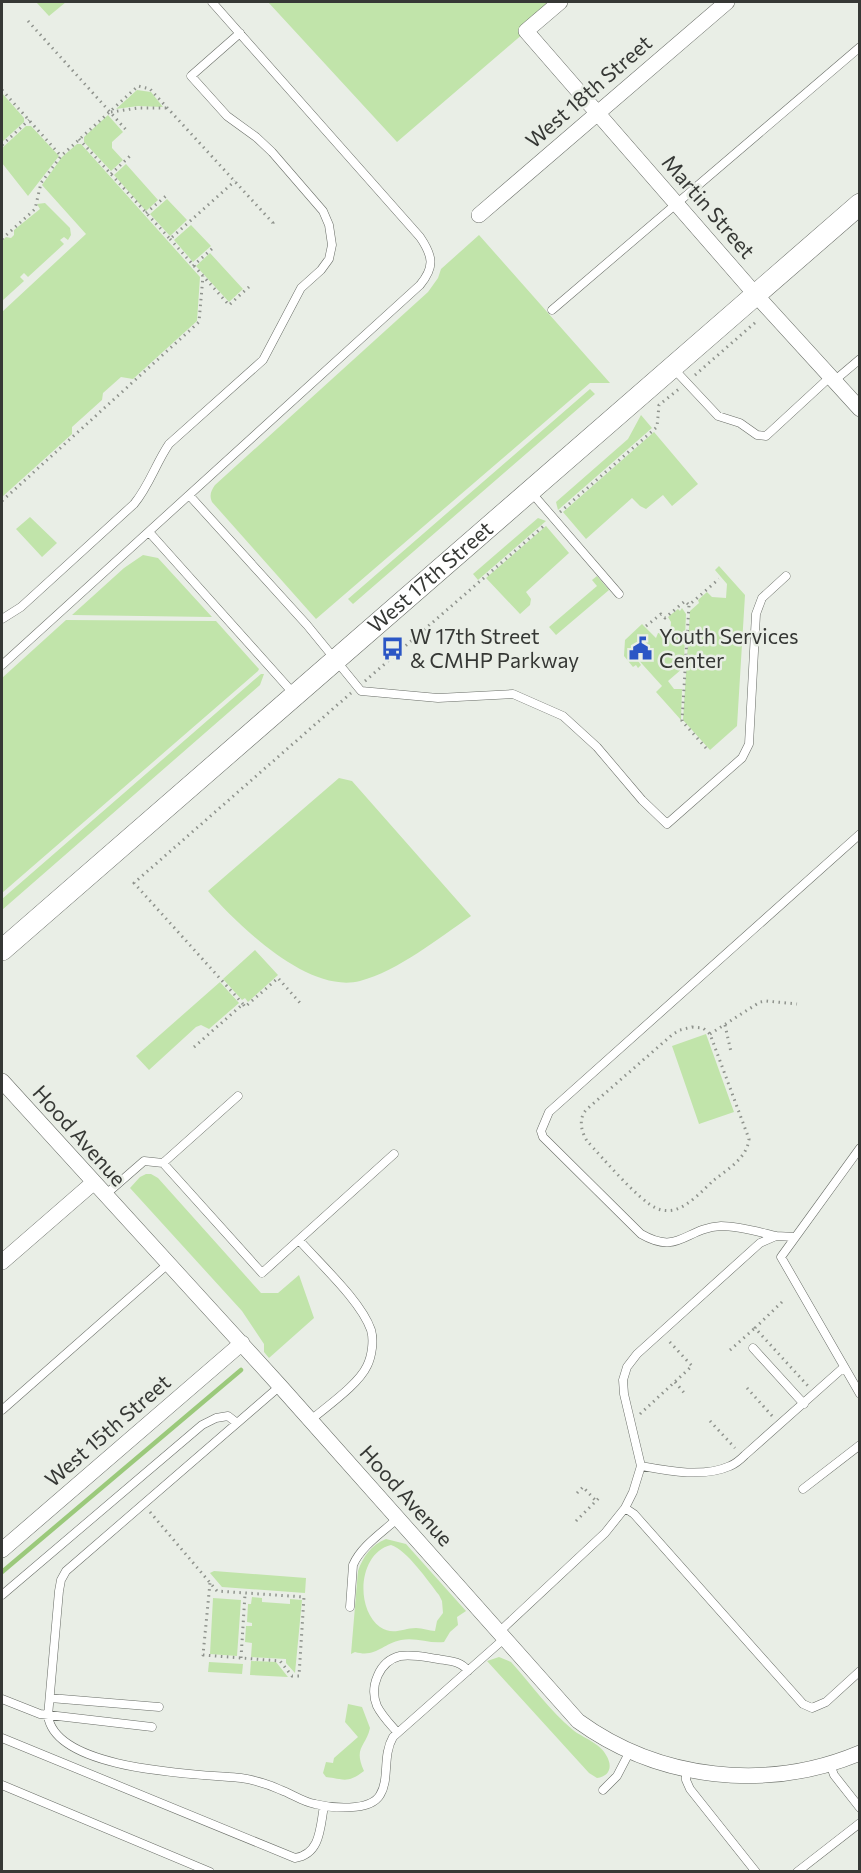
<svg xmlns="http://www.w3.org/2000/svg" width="861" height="1873" viewBox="0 0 861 1873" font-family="Commissioner,sans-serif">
  <rect width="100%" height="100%" fill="#e9eee6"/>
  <!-- green -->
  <path fill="#c1e4aa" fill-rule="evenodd" d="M36 2H66L49 16Z
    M268 2H560L397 142Z
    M137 90 151 92 163 107 138 106 116 109Z
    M2 93 24 118V122L2 142Z
    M108 115 123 132 112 142V148L123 160 111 171 84 142V137Z
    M26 126H31L59 156 28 196 2 163V148Z
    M77 144H81L200 277 197 321 133 379 121 377 103 393 102 400 72 427V434L2 497V312L86 234 42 185 62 157Z
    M126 164 158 200 146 211 114 175Z
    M167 199 187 220 170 236 150 214Z
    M45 203 70 228 71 235 68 240 64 237 60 240 64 244 28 277 24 273 20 277 24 281 2 301V241L6 237 11 238 14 235V230L40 209 37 204Z
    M191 225 211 246 193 262 174 240Z
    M479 235 610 383H590L316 619 212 502C209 495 211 491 215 485L428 292 438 278 441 269Z
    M210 253 243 289 229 302 196 266Z
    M590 389 595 394 353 604 348 599Z
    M641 415 652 428 558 510 556 502 628 439Z
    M654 432 698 484 672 506 663 495 646 509 640 506 632 498 586 539 563 512Z
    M30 517 57 543 42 557 16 529Z
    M538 518 546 521 478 580 473 574Z
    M546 526 569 553 526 592 531 599 530 605 520 614 486 578Z
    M143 555 158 558 212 617 72 615 124 568Z
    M719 566 745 595 737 726 710 750 683 720 690 611 699 603 698 600 707 592 712 597 726 598 727 584 715 570Z
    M597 576 609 590 556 635 549 627 597 586 592 580Z
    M682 608 686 614 684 661 680 664 683 668 668 681 674 689H682L681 720 656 692 662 686 634 655 641 665 638 668 636 665 633 667 624 656 625 640 642 624 656 638 658 633 670 634 671 622 668 617 678 609 680 611Z
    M66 620 216 621 259 669 258 671 2 893V678Z
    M261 674H264L260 685 2 910V899Z
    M339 778 352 781 471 916C439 938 398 971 360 981 308 994 239 926 208 891Z
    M255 950 278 975 248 1002 245 998 242 1000 223 979Z
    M220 982 239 1003 209 1029 201 1025 196 1027 149 1070 136 1056Z
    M706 1034 734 1112 699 1124 672 1046Z
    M146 1174H151L158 1178 261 1293H278L299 1275 314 1318 269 1358 264 1352V1344L242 1311 130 1188 140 1177Z
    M386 1539 406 1544 466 1611 457 1617 458 1625 450 1632 444 1642C430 1644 416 1637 401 1640 382 1644 376 1658 355 1652L351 1654 358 1571C363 1557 371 1545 386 1539ZM391 1545C407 1550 428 1581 439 1595L442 1601 443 1613 437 1621 435 1631C429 1631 423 1628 416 1628 403 1628 393 1636 380 1627 355 1609 358 1553 391 1545Z
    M214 1571 306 1578 305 1593 222 1587 210 1573Z
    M252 1597 262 1598V1602L290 1604V1599L302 1600 295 1673 286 1663V1659L251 1657 252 1643 245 1642 246 1626H252V1623L247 1622 248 1604H251Z
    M213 1598 241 1600 237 1656 210 1654Z
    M499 1657 511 1662C531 1684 550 1711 573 1730 583 1738 600 1743 606 1755 613 1766 610 1776 597 1778L589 1773 487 1661Z
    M251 1661 276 1662 288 1677 250 1675Z
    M209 1662 243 1664 242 1674 208 1672Z
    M348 1704 362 1707 370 1728C366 1747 353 1747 364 1771 347 1784 344 1779 326 1777L323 1773 326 1762 333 1763 334 1758 358 1737 345 1722Z"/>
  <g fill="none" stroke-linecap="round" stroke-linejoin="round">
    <!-- stream -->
    <path stroke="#9bc97b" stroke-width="4.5" d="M2 1572 241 1370"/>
    <defs>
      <path id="lane" d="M552 310 860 47
        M673 368 718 416 740 423 757 435 766 436 830 377
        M834 381 860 359
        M531 492 619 594
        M189 495 307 625 361 691 438 698 513 694 563 716 597 747 642 800 667 824 742 758 749 744 756 614 762 598 786 576
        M149 532 294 694
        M2 619 21 607 134 504C149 486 156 463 169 444L263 360 301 288 321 270 329 259 332 245 329 225 323 211 272 152 256 137 227 116 191 76 240 33
        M2 665 420 285C435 267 433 256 420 237L212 2
        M860 1148 781 1257 860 1394
        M163 1163 262 1273 394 1154
        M105 1195 144 1161 163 1163 238 1096
        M776 1236C759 1232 739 1226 721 1226 685 1228 679 1256 641 1234L543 1137 541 1131 549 1112 860 834
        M299 1240C320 1264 361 1301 371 1330 374 1340 372 1356 367 1366 358 1385 327 1406 311 1420
        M753 1348 804 1404
        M280 1386 66 1571 61 1580 59 1591 48 1716C56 1771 198 1774 241 1778 255 1780 268 1784 281 1790 292 1794 303 1802 315 1804 331 1808 370 1812 380 1795 390 1779 382 1756 393 1737L505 1638
        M2 1410 168 1264
        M641 1466C668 1471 703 1478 730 1466 735 1464 741 1459 745 1455L844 1367
        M803 1489 860 1445
        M625 1508 634 1514 803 1704 812 1708 826 1702 860 1671
        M2 1595 202 1425 216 1418 228 1416 237 1423
        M350 1607 353 1565C361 1546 383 1532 398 1518
        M499 1632 605 1533 625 1508 633 1492 641 1466 624 1394 623 1380 627 1367 637 1354 760 1243 776 1236 795 1237
        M50 1698 159 1707
        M2 1699 40 1714 152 1727
        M397 1732C390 1724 382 1716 377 1706 369 1687 379 1661 400 1656 413 1654 425 1657 438 1659 449 1661 461 1661 468 1671
        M2 1738 295 1858C321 1854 320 1827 324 1806
        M830 1764 834 1775 860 1808
        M686 1769V1780L690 1789 756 1872
        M2 1785 210 1872
        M603 1790 617 1776 630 1751
        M797 1872 860 1823"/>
      <path id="street" d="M560 2 526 31 755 294 860 409
        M479 215 727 2
        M2 1081 280 1386 578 1721C659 1780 767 1792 860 1753
        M2 1262 93 1183
        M2 1550 242 1343"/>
      <g id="secondary">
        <path id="s1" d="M2 950 860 204"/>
      </g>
    </defs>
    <!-- lane casing -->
    <use href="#lane" stroke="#686c66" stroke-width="9"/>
    <!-- street casing -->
    <use href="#street" stroke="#686c66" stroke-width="16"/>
    <!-- secondary casing -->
    <use href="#secondary" stroke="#686c66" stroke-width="22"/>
    <!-- path -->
    <path stroke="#8f938d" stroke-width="3" stroke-dasharray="1.5 4.5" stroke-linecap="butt" d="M28 21 128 132
      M2 90 61 156
      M111 112 138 108H167
      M79 139 170 239 235 181
      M2 145 29 120
      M111 174 130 156
      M146 213 166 196
      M2 239 35 209 41 183 61 156 138 86 150 89 273 223 272 225
      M170 239 229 305 249 287
      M193 266 214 247
      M695 375 757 321
      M2 501 199 322 203 276
      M560 512 657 427 659 405 679 389
      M646 626 661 614 665 618 685 601 689 605
      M365 681 546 524
      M706 748 682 721 689 605 719 579
      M243 1004 134 883 351 693
      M725 1025 731 1052
      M692 1027 703 1028 710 1034 749 1139C747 1158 728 1169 714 1180 703 1190 689 1206 674 1210 668 1211 662 1211 656 1208 638 1200 602 1157 587 1141 581 1131 578 1118 587 1109L673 1034 680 1030Z
      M710 1034 760 1002 766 1001 797 1004
      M194 1047 243 1004 245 1007 278 978 301 1004
      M782 1302 755 1328 808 1386
      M730 1350 755 1328
      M675 1382 686 1395
      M747 1388 774 1418
      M640 1414 692 1366 667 1339
      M710 1421 735 1448
      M577 1493 583 1487 596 1501
      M150 1512 217 1591 304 1597 299 1676H292L280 1661 203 1655 210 1583
      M576 1521 599 1498
      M241 1658 245 1594"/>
    <!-- lane -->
    <use href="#lane" stroke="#fff" stroke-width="8"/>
    <!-- street -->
    <use href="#street" stroke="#fff" stroke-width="15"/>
    <!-- secondary -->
    <use href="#secondary" stroke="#fff" stroke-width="21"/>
  </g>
  <!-- icons -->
  <defs>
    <symbol id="bus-bare" viewBox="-9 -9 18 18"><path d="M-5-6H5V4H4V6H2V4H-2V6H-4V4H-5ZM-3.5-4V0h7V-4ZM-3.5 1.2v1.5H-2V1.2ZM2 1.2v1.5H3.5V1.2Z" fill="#2b56c5" stroke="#e9eee6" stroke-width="2.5" paint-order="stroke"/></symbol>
    <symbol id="civic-bare" viewBox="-9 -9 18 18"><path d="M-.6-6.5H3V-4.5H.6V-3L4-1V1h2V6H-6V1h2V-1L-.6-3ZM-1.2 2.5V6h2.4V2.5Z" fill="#2b56c5" stroke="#e9eee6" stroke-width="2.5" paint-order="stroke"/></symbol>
  </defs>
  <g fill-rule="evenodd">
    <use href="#bus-bare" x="376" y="632" width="33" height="33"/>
    <use href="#civic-bare" x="624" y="632" width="33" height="33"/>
  </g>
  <g text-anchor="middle" stroke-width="5" stroke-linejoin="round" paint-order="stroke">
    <!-- street labels -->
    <g font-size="21" fill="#363835" stroke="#e9eee6">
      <text transform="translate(589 92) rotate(-41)" y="7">West 18th Street</text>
      <text transform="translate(708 207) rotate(49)" y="7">Martin Street</text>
      <text dy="7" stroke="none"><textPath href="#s1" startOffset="568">West 17th Street</textPath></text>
      <text transform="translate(79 1136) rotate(48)" y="7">Hood Avenue</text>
      <text transform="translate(108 1431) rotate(-41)" y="7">West 15th Street</text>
      <text transform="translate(406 1496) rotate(48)" y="7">Hood Avenue</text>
    </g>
    <!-- poi labels -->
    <g font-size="21" fill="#363835" stroke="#e9eee6" text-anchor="start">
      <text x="410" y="644">W 17th Street<tspan x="410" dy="24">&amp; CMHP Parkway</tspan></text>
      <text x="659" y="644">Youth Services<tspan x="659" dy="24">Center</tspan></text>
    </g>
  </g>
  <!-- border -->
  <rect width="861" height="1873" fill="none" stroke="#363835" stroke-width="6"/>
</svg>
